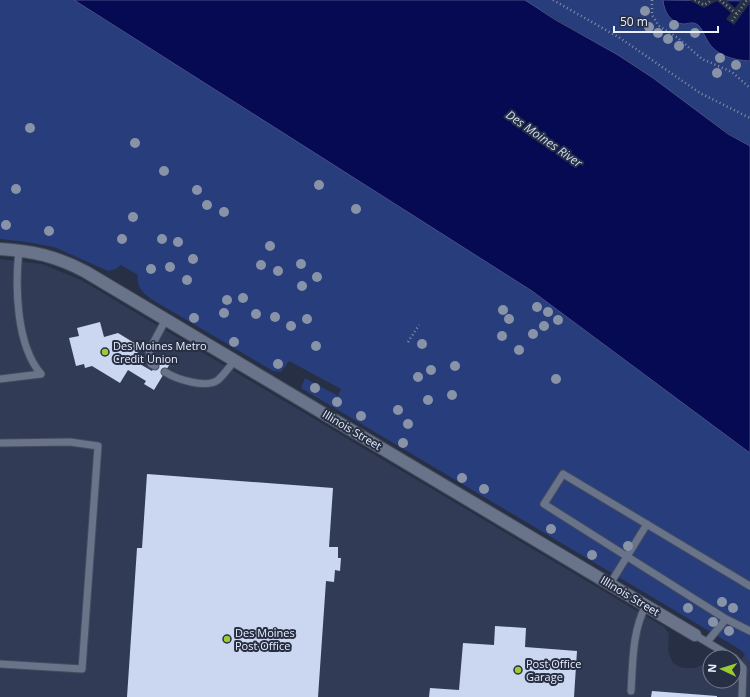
<svg xmlns="http://www.w3.org/2000/svg" width="750" height="697" viewBox="0 0 750 697" font-family="'Open Sans',sans-serif">
  <rect width="100%" height="100%" fill="#272f44"/>
  <!-- built -->
  <path fill="#323b55" d="M0 259 42 264 81 280 664 627 669 634 668 651 673 663 678 666 683 668H695L710 661V681H734V671L750 646V697H0Z"/>
  <!-- green -->
  <path fill="#283d7b" d="M0 0H74L100 15 532 291 750 453V662L743 652 736 647 301 388 305 378 338 396 341 389 289 361 281 372 273 371 151 299C142 292 136 287 138 275L121 265 116 269 108 271 54 247 26 242 0 239Z
    M525 0H750V146C715 127 685 101 653 78 612 49 567 27 525 0Z"/>
  <!-- water -->
  <path fill="#050a53" stroke="#494e86" d="M74 0H525L554 19 618 55 653 78 728 134 750 146V453L532 291Z
    M663 0 750 1V61C732 60 714 55 706 38 703 33 702 28 698 25 693 21 688 24 683 24 670 23 664 11 663 0Z"/>
  <!-- pier -->
  <path fill="#272f44" d="M689 0H726L735 8 741 0H749L750 3 734 25 726 19 731 13 717 1 704 8Z"/>
  <!-- building -->
  <path fill="#cbd6f1" d="M100 322 104 337 118 333 141 347 133 360 152 371 161 356 171 362 154 390 144 384 146 381 128 370 120 383 92 366 85 368 84 364 76 366 69 338 79 336 77 328Z
    M147 474 333 488 329 547H338V558H341L340 571 335 570 334 582 326 581 318 697H127L137 548H142Z
    M495 626 526 628 525 647 577 651 574 697H429L430 688 459 690 463 643 494 645Z
    M652 691 717 696V697H651Z"/>
  <g fill="none" stroke-linecap="round" stroke-linejoin="round">
    <defs>
      <path id="lane" d="M19 250C15 286 16 345 41 374
        M155 366 151 364 149 351 166 319
        M165 372C176 379 206 389 218 380 224 375 230 366 235 360
        M0 379 41 374
        M0 443 70 442 98 446 82 669 0 664
        M610 584 647 524
        M750 586 563 474 544 504 726 619 750 631
        M695 635 732 657
        M707 642 726 619
        M734 658 743 668 742 697
        M631 691C633 661 632 632 646 605"/>
      <path id="street" d="M0 249C33 251 56 256 86 272L695 635"/>
    </defs>
    <!-- lane casing -->
    <use href="#lane" stroke="#444b5c" stroke-width="9"/>
    <!-- street casing -->
    <use href="#street" stroke="#444b5c" stroke-width="14"/>
    <!-- path -->
    <path stroke="#8990a2" stroke-width="2.5" stroke-dasharray="1 3" stroke-linecap="butt" d="M553 0 620 38 700 93 750 118
      M652 0V15L659 26 678 38 702 59 732 72 750 88
      M695 0 704 5 712 0
      M720 0 737 14
      M732 21 747 0
      M408 342 419 325"/>
    <!-- lane -->
    <use href="#lane" stroke="#69738a" stroke-width="7"/>
    <!-- street -->
    <use href="#street" stroke="#69738a" stroke-width="12"/>
  </g>
  <!-- trees -->
  <g fill="#8993a8">
    <circle cx="645" cy="11" r="5"/>
    <circle cx="674" cy="25" r="5"/>
    <circle cx="649" cy="27" r="5"/>
    <circle cx="658" cy="33" r="5"/>
    <circle cx="695" cy="33" r="5"/>
    <circle cx="668" cy="39" r="5"/>
    <circle cx="679" cy="46" r="5"/>
    <circle cx="720" cy="58" r="5"/>
    <circle cx="736" cy="65" r="5"/>
    <circle cx="717" cy="73" r="5"/>
    <circle cx="30" cy="128" r="5"/>
    <circle cx="135" cy="143" r="5"/>
    <circle cx="164" cy="171" r="5"/>
    <circle cx="319" cy="185" r="5"/>
    <circle cx="16" cy="189" r="5"/>
    <circle cx="197" cy="190" r="5"/>
    <circle cx="207" cy="205" r="5"/>
    <circle cx="356" cy="209" r="5"/>
    <circle cx="224" cy="212" r="5"/>
    <circle cx="133" cy="217" r="5"/>
    <circle cx="6" cy="225" r="5"/>
    <circle cx="49" cy="231" r="5"/>
    <circle cx="122" cy="239" r="5"/>
    <circle cx="162" cy="239" r="5"/>
    <circle cx="178" cy="242" r="5"/>
    <circle cx="270" cy="246" r="5"/>
    <circle cx="193" cy="259" r="5"/>
    <circle cx="301" cy="264" r="5"/>
    <circle cx="261" cy="265" r="5"/>
    <circle cx="170" cy="267" r="5"/>
    <circle cx="151" cy="269" r="5"/>
    <circle cx="278" cy="271" r="5"/>
    <circle cx="317" cy="277" r="5"/>
    <circle cx="187" cy="280" r="5"/>
    <circle cx="302" cy="286" r="5"/>
    <circle cx="243" cy="298" r="5"/>
    <circle cx="227" cy="300" r="5"/>
    <circle cx="537" cy="307" r="5"/>
    <circle cx="503" cy="310" r="5"/>
    <circle cx="548" cy="312" r="5"/>
    <circle cx="224" cy="313" r="5"/>
    <circle cx="256" cy="314" r="5"/>
    <circle cx="275" cy="317" r="5"/>
    <circle cx="194" cy="318" r="5"/>
    <circle cx="307" cy="319" r="5"/>
    <circle cx="509" cy="319" r="5"/>
    <circle cx="558" cy="320" r="5"/>
    <circle cx="291" cy="326" r="5"/>
    <circle cx="544" cy="326" r="5"/>
    <circle cx="533" cy="334" r="5"/>
    <circle cx="502" cy="336" r="5"/>
    <circle cx="234" cy="342" r="5"/>
    <circle cx="422" cy="344" r="5"/>
    <circle cx="316" cy="346" r="5"/>
    <circle cx="519" cy="350" r="5"/>
    <circle cx="278" cy="364" r="5"/>
    <circle cx="455" cy="366" r="5"/>
    <circle cx="431" cy="370" r="5"/>
    <circle cx="418" cy="377" r="5"/>
    <circle cx="556" cy="379" r="5"/>
    <circle cx="315" cy="388" r="5"/>
    <circle cx="452" cy="395" r="5"/>
    <circle cx="428" cy="400" r="5"/>
    <circle cx="337" cy="402" r="5"/>
    <circle cx="398" cy="410" r="5"/>
    <circle cx="361" cy="416" r="5"/>
    <circle cx="408" cy="424" r="5"/>
    <circle cx="403" cy="443" r="5"/>
    <circle cx="462" cy="478" r="5"/>
    <circle cx="484" cy="489" r="5"/>
    <circle cx="551" cy="529" r="5"/>
    <circle cx="628" cy="546" r="5"/>
    <circle cx="592" cy="555" r="5"/>
    <circle cx="722" cy="602" r="5"/>
    <circle cx="688" cy="608" r="5"/>
    <circle cx="733" cy="608" r="5"/>
    <circle cx="713" cy="622" r="5"/>
    <circle cx="729" cy="631" r="5"/>
  </g>
  <!-- markers -->
  <g fill="#9bcb33" stroke="#272f44" stroke-width="1.5">
    <circle cx="105" cy="352" r="4"/>
    <circle cx="227" cy="639" r="4"/>
    <circle cx="518" cy="670" r="4"/>
  </g>
  <g text-anchor="middle" stroke-width="4" stroke-linejoin="round" paint-order="stroke">
    <!-- poi labels -->
    <g font-size="11" fill="#e8eefc" stroke="#272f44" text-anchor="start">
      <text x="113" y="350">Des Moines Metro<tspan x="113" dy="13">Credit Union</tspan></text>
      <text x="235" y="637">Des Moines<tspan x="235" dy="13">Post Office</tspan></text>
      <text x="526" y="668">Post Office<tspan x="526" dy="13">Garage</tspan></text>
    </g>
    <!-- street labels -->
    <g font-size="11" fill="#e8eefc" stroke="#272f44">
      <text transform="translate(352 430) rotate(31)" y="4">Illinois Street</text>
      <text transform="translate(630 596) rotate(31)" y="4">Illinois Street</text>
    </g>
    <!-- water labels -->
    <g font-size="12" font-style="italic" fill="#d1daf0" stroke="#272f44">
      <text transform="translate(544 139) rotate(35)" y="4">Des Moines River</text>
    </g>
  </g>
  <!-- north arrow -->
  <g transform="translate(722 669) rotate(274)"><circle r="19" fill="#272f44" stroke="#747b8e"/>
  <path d="M0-3L7 15L0 10L-7 15Z" fill="#9bcb33"/>
  <text y="-6" font-size="11" font-weight="bold" text-anchor="middle" fill="#e8eefc">N</text>
  </g>
  <!-- scale -->
  <path d="M614 26v6h104v-6" fill="none" stroke="#e8eefc" stroke-width="2"/>
  <text x="620" y="26" font-size="12" fill="#e8eefc" stroke="#272f44" stroke-width="3" paint-order="stroke">50 m</text>
</svg>
